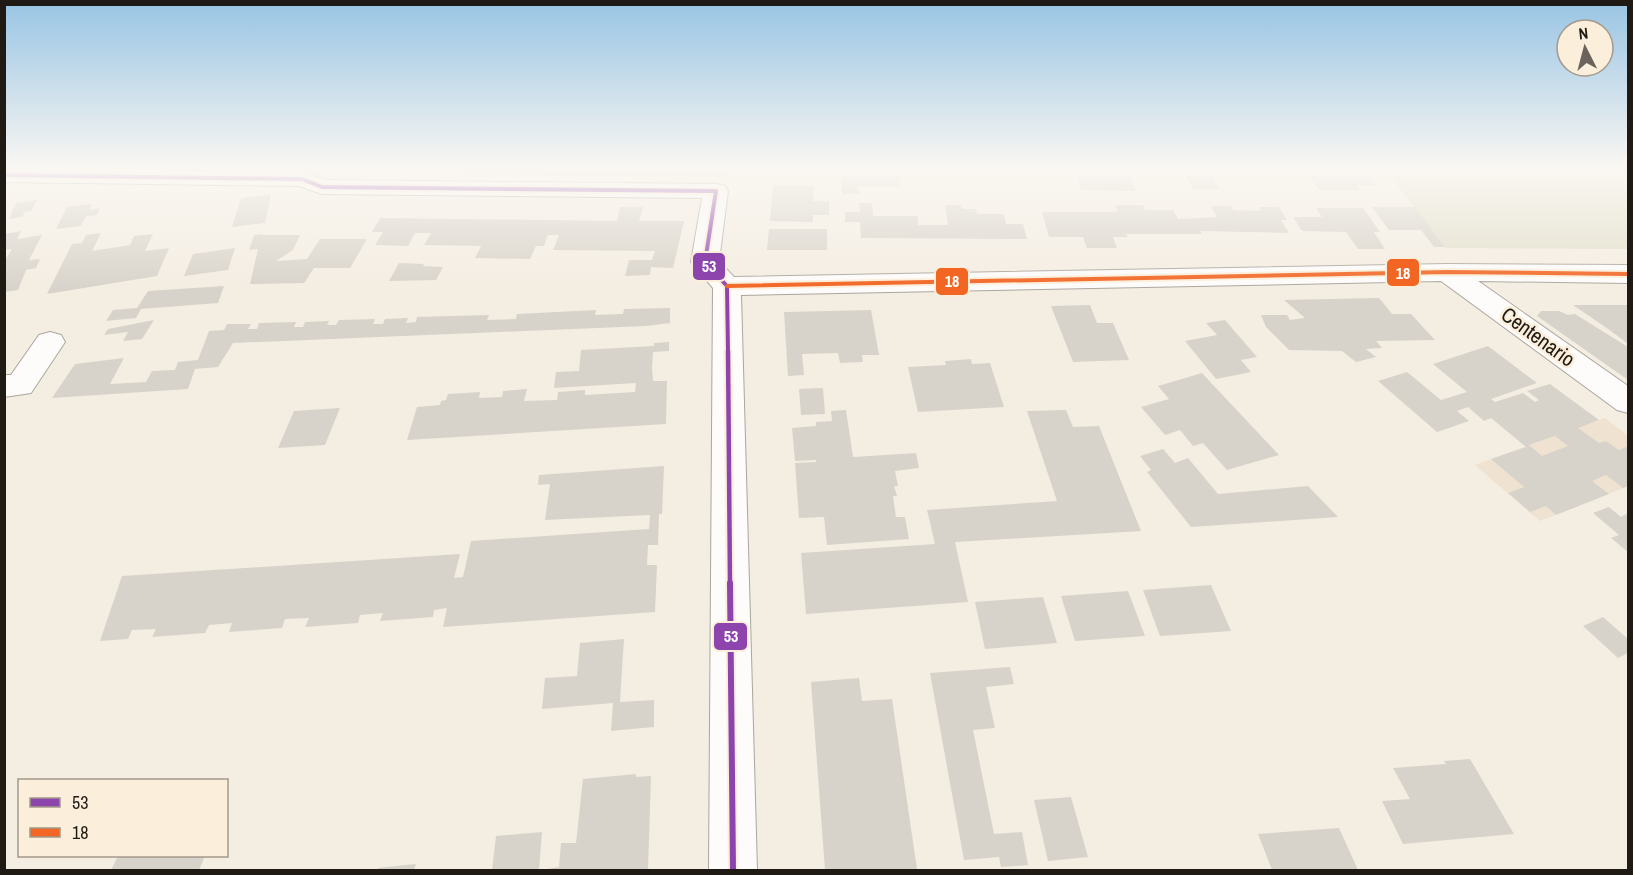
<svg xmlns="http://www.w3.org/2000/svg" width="1633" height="875" viewBox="0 0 1633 875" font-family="'Archivo Narrow',sans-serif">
  <rect width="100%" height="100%" fill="#f4ede2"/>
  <!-- built -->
  <path fill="#efe2d0" d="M1605 418 1628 436V486L1540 521 1475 465Z"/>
  <!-- green -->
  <path fill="#e2e0cc" d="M294 167 1628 168V173L731 170 730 177 293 173Z
    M1390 176 1628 177V249L1446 248Z"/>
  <!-- building -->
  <path fill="#d8d3ca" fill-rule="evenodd" d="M841 176H899L900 187 858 186 859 194H842Z
    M1076 176H1130L1137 191 1081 190Z
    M1186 176H1212L1219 189H1193Z
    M1309 176H1370L1377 186 1357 185 1360 190H1319Z
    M773 185 814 186 813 201H829V215H813V222L770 221Z
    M271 194 265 223 232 227 241 198Z
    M37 200 31 211 25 212 22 217 9 219 16 203Z
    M859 203H872L873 216H918V225H948L945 205H961L962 209H976L977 214H1004L1006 224H1023L1027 239 861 238 860 222H845V212H860Z
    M92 204 90 210 100 208 97 215 86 216 81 226 56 229 67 207Z
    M1115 205H1143L1145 210H1173L1178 219 1217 217 1211 206H1231L1233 210 1261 211 1259 207H1279L1287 220H1281L1289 233 1200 231 1202 234H1126L1128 237H1113L1117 248H1087L1083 237H1049L1042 212H1118Z
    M620 207H643L639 221H684L673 268 651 267 650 275 625 276 629 260H652L655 251 553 250 559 235H548L544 246H536L530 259 475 258 481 246 424 245 431 233H415L408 246 375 245 383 232H372L380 218 617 221Z
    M1372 207H1415L1445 247H1434L1421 230H1389Z
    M1316 208H1363L1380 232H1374L1385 249H1358L1346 232 1302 231 1293 217H1322Z
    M769 229H827V250H767Z
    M21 231 17 239 42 235 29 260 40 259 36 268 26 270 18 290 4 292V262L12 249 4 250V234Z
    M101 233 92 251 130 245 134 236 153 234 145 251 169 248 157 276 47 294 72 244 82 243 86 235Z
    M262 234V235H300L293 250 276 261 307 259 320 239H367L350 268H314L304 283 250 284 258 249 249 250 254 235Z
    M235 248 228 270 184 276 193 254Z
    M399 263 424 264 423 266 443 267 436 280 389 281Z
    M224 286 218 303 141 309 136 318 106 321 113 310 137 308 148 291Z
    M1379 298 1392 314H1411L1435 340 1376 341 1382 348 1366 349 1376 357 1356 362 1342 351 1289 350 1266 327 1261 315H1287L1290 320 1305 318 1284 300Z
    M1090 305 1097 323H1113L1129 360 1073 362 1051 306Z
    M1573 305H1628V344L1611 331Z
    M670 308V323L646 326 233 343 218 367 195 369 188 389 52 398 75 364 124 358 110 384 146 382 152 371 175 370 178 362 198 360 209 331 224 330 227 324H251L248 329H257L259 323 296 322 294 327H303L305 322 329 321 327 325H336L339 320 375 319 373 324H383L385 319 408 318 406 323 416 322 417 317 489 315 487 320 516 319 517 314 596 310 595 315 623 314 624 309Z
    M871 310 879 355H862L863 362 840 363 838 353 802 354 804 375 788 376 784 312Z
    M1541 311H1559L1568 315 1575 314 1628 347V380L1537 316Z
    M154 320 142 339 123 341 128 332 104 335 108 329Z
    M1225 320 1257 357 1241 360 1251 372 1216 379 1185 341 1217 335 1206 323Z
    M669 342V351L653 352 652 368 653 381H667L666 424 407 440 417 407 440 405 441 401 446 400 448 394 480 392 479 398 502 397 503 391 527 389 524 401 557 400 558 392 585 390V395L635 392 636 383 554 388 556 372 579 371 581 350 654 346V343Z
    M1488 346 1537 383 1491 399 1495 402 1523 393 1535 402 1539 400 1527 391 1550 384 1599 420 1578 428 1599 443 1606 441 1619 450 1628 446V486L1623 488 1606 475 1592 481 1609 494 1556 515 1546 506 1530 512 1508 493 1524 487 1491 459 1526 447 1491 418 1484 421 1468 407 1457 411 1469 421 1437 432 1378 381 1407 372 1441 400 1467 392 1433 364ZM1555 436 1568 446 1542 456 1529 445Z
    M971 359 972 364 990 363 1004 407 918 412 908 367 946 365 945 361Z
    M1202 373 1214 386 1279 455 1227 470 1203 443 1193 446 1180 430 1165 435 1141 407 1169 399 1158 386Z
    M823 388 825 414 801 415 799 389Z
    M340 408 325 445 278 448 294 411Z
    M846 410 853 457 916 453 919 468 895 471 898 486H894L897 496H893L896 517H905L909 539 827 545 824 517 799 518 795 463 816 462V460L795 461 792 428 816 426V422L832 421 831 411Z
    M1066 410 1073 427 1099 426 1141 531 955 542 968 602 806 614 801 553 935 544 927 510 1057 501 1027 411Z
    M1163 449 1175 463 1188 458 1218 494 1308 486 1338 517 1191 527 1147 472 1151 470 1140 456Z
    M664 466 662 514H659L658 545H648L647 565H657L655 612 443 627 447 608 434 610 433 617 380 621 383 613 360 615 358 623 305 627 309 618 285 619 282 628 229 632 232 623 209 625 205 633 152 637 156 629 132 630 128 639 100 641 122 576 460 554 454 578 463 577 471 541 649 529 650 515 545 520 550 484 538 485 539 475Z
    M1609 507 1621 517 1628 513V552L1611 538 1619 535 1593 513Z
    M1211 585 1231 631 1160 636 1143 590Z
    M1128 591 1145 636 1075 641 1061 596Z
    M1043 597 1057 643 985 649 975 602Z
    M1603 617 1628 639V653L1618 658 1583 626Z
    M624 639 620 702 654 700V727L611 731 613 703 542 709 545 678 577 676 580 643Z
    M1010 667 1014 684 986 687 995 728 973 730 994 834 1022 832 1028 865 1001 867 999 857 964 860 930 673Z
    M859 678 862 701 892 699 917 869 825 870 811 682Z
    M1470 759 1514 834 1403 844 1382 801 1410 799 1393 768 1446 764 1444 761Z
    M636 774V777L651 776 648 870H541L559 867 561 843H576L583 779Z
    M1071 797 1088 857 1048 861 1034 800Z
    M1339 828 1358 870H1272L1258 834Z
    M542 832 539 870H492L496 836Z
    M127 856H205L199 870H111L117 858Z
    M416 864 414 870H378V868Z"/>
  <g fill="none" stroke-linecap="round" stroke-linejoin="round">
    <defs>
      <path id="minor" d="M4 168 302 172 325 180 716 184 725 186 728 191 719 261 734 277 1447 264 1628 265V283L1478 281 1628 386V413L1617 410 1441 281 741 295 757 870H709L713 288 691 262 702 198 322 194 299 186 4 182Z
        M50 332 61 335 65 342 31 393 4 397V375H11L39 335Z"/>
    </defs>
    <!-- minor casing -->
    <use href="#minor" stroke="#aba69e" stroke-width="2"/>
    <!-- minor -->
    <use href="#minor" fill="#fdfcfb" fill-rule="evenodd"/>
    <defs>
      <path id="bus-1-far2" d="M4 175 302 179 322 187 716 191 705 262 727 286 728 352"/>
      <path id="bus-1-far1" d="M728 351 730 584"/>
      <path id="bus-1" d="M730 583 733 870"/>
      <path id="bus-2" d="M727 286 1447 272 1628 274"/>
    </defs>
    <!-- bus-1-far2 casing -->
    <use href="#bus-1-far2" stroke="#fbeedb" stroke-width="8"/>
    <!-- bus-1-far1 casing -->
    <use href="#bus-1-far1" stroke="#fbeedb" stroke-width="9"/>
    <!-- bus-1 casing -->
    <use href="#bus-1" stroke="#fbeedb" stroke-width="10"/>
    <!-- bus-2 casing -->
    <use href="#bus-2" stroke="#fbeedb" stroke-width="8"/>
    <!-- bus-1-far2 -->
    <use href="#bus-1-far2" stroke="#8e44ad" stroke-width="4"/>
    <!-- bus-1-far1 -->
    <use href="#bus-1-far1" stroke="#8e44ad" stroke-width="4.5"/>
    <!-- bus-1 -->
    <use href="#bus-1" stroke="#8e44ad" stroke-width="6"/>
    <!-- bus-2 -->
    <use href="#bus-2" stroke="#f26522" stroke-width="4"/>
  </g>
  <!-- sky -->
  <linearGradient id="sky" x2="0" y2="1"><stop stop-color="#98c4e4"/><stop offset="0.58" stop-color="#faf7f2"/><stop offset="1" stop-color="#faf7f2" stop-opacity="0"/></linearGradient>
  <rect width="1633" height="290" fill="url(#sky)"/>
  <g text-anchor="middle" stroke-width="5" stroke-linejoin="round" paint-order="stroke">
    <!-- street labels -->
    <g font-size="21" fill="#1f1a14" stroke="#fbeedb">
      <text transform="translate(1538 337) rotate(36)" y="7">Centenario</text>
    </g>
  </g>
  <g stroke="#fbeedb" stroke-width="2">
    <rect x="692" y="252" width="34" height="29" rx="6" fill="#8e44ad"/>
    <rect x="1386" y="258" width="34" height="29" rx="6" fill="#f26522"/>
    <rect x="935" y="267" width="34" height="29" rx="6" fill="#f26522"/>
    <rect x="713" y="622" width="35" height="29" rx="6" fill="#8e44ad"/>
  </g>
  <g font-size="16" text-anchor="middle" font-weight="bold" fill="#fff">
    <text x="709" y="272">53</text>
    <text x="1403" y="279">18</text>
    <text x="952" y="287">18</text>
    <text x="731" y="642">53</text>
  </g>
  <!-- border -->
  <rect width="1633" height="875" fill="none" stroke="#1f1a14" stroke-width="12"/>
  <!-- legend -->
  <rect x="18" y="779" width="210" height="78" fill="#fbeedb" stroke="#a3998b" stroke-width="1.5"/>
  <rect x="30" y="798" width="30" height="9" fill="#8e44ad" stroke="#a3998b" stroke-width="1.5"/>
  <text x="72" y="809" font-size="18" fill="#1f1a14">53</text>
  <rect x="30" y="828" width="30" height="9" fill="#f26522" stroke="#a3998b" stroke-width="1.5"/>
  <text x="72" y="839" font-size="18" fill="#1f1a14">18</text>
  <!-- north arrow -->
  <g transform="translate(1585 48) rotate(354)"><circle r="28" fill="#fbeedb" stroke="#a3998b" stroke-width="1.5"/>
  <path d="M0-4.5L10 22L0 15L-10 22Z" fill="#6a645c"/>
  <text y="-9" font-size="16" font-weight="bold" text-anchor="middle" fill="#1f1a14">N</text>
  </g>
</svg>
